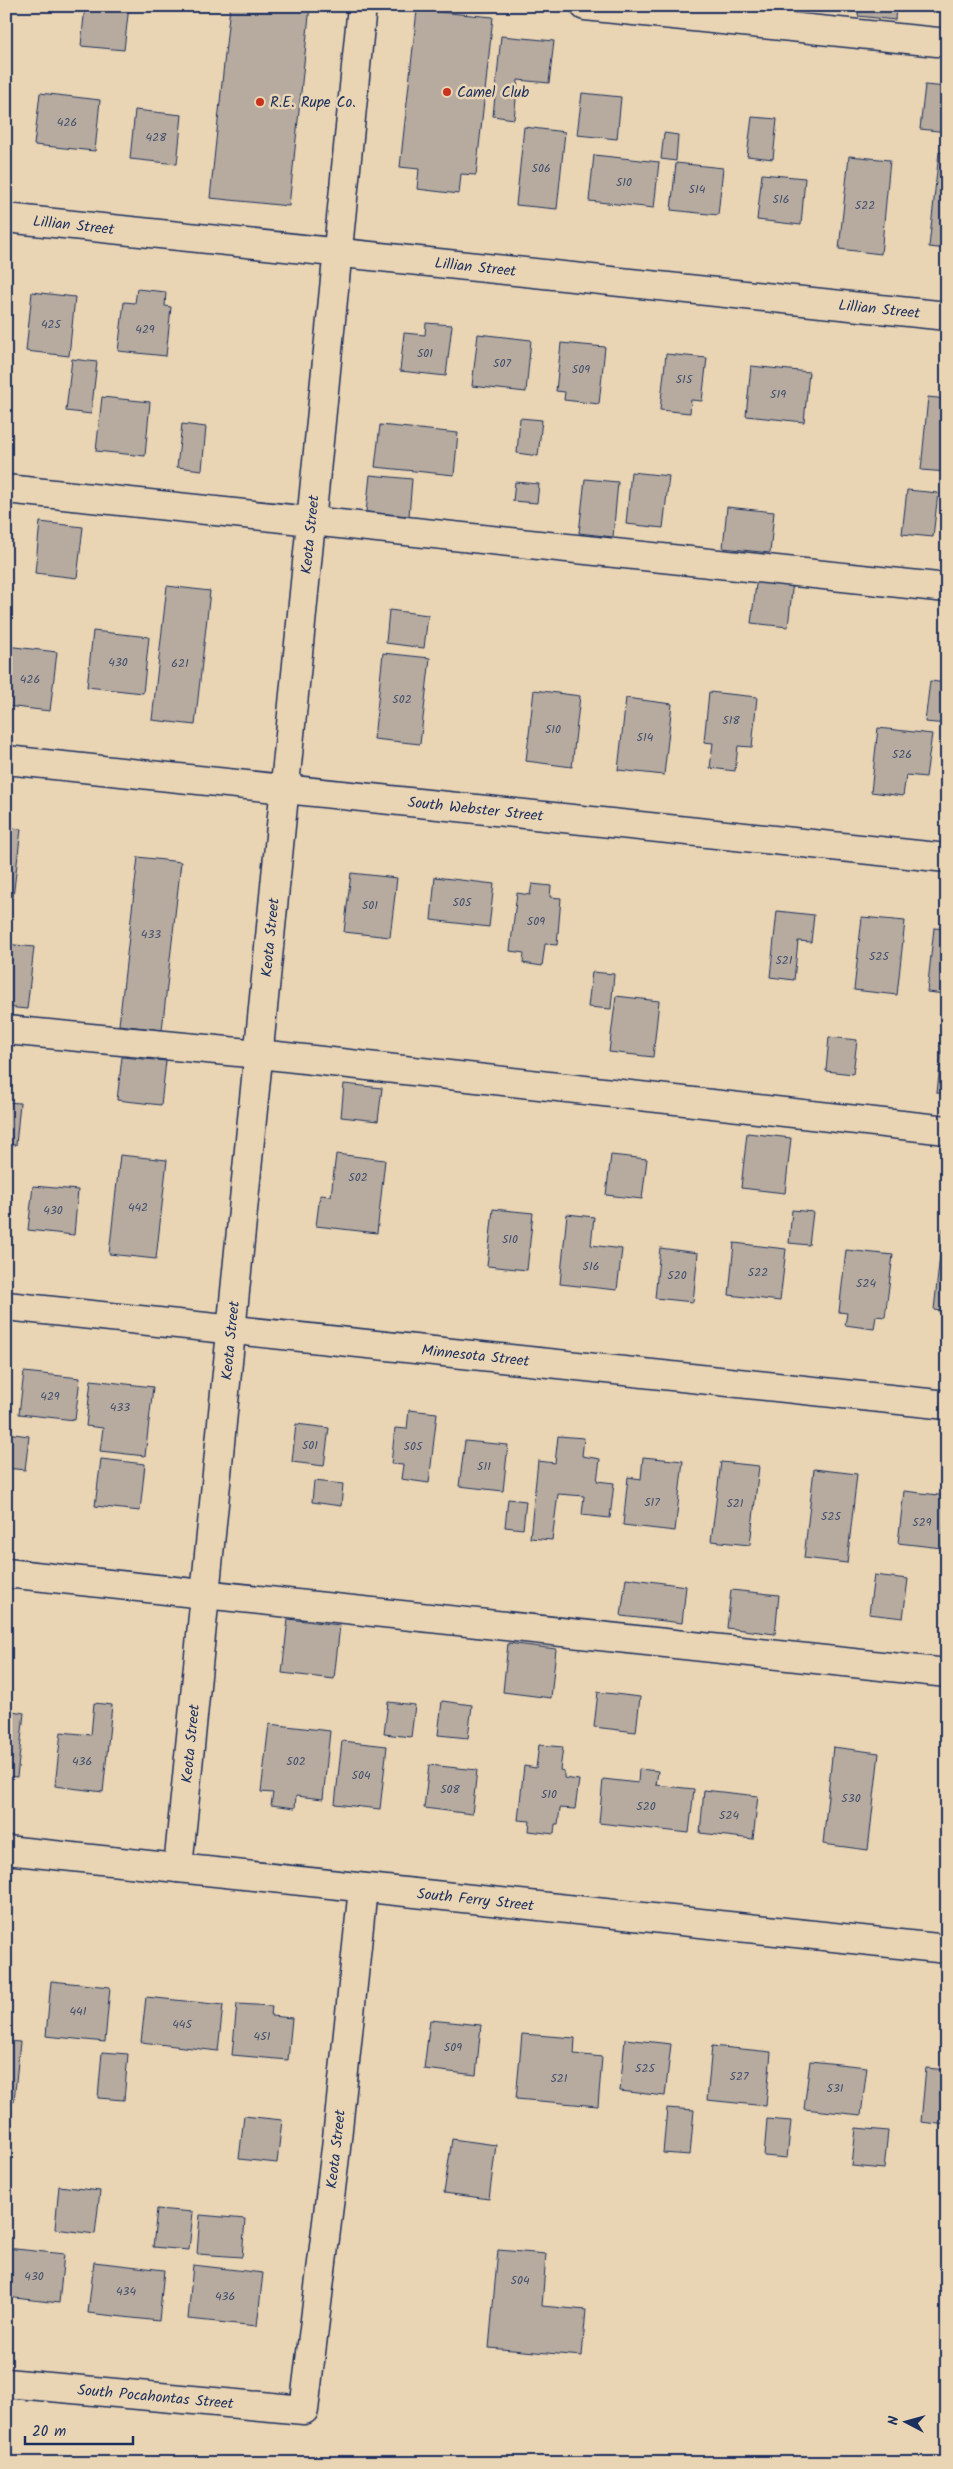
<svg xmlns="http://www.w3.org/2000/svg" width="953" height="2469" viewBox="0 0 953 2469" font-family="Kalam,sans-serif">
  <rect width="100%" height="100%" fill="#e9d4b3"/>
  <filter id="ink" filterUnits="userSpaceOnUse"><feTurbulence type="fractalNoise" baseFrequency=".02" numOctaves="2"/><feDisplacementMap in="SourceGraphic" scale="10" xChannelSelector="R" yChannelSelector="G"/><feConvolveMatrix kernelMatrix="1 2 1 2 8 2 1 2 1" color-interpolation-filters="sRGB"/></filter>
  <g filter="url(#ink)">
    <!-- building -->
    <path fill="#b6ab9e" stroke="#1b2f5e" d="M85 6H129L124 50 81 46Z
      M230 6H310L289 206 210 198Z
      M859 6H896L895 20 858 16Z
      M417 10 493 17 476 175 461 174 459 194 417 189 419 169 400 167Z
      M501 36 554 41 549 83 518 80 514 119 493 116Z
      M6 84H11L6 132Z
      M925 85 947 87V132L920 129Z
      M40 93 100 100 95 151 34 145Z
      M582 93 621 97 617 139 577 135Z
      M135 110 182 115 177 164 130 159Z
      M752 117 777 119 773 159 747 156Z
      M524 127 565 132 557 209 516 205Z
      M664 133 678 135 676 161 661 159Z
      M939 152 947 153V249L929 247Z
      M594 155 659 162 654 208 589 201Z
      M849 156 890 160 881 254 839 249Z
      M676 163 723 168 718 215 671 210Z
      M762 174 805 178 801 225 757 220Z
      M137 289 166 292 165 306 171 307 166 356 118 351 124 302 135 303Z
      M32 292 75 297 69 356 26 351Z
      M426 323 452 325 446 376 400 371 404 333 425 335Z
      M478 334 531 340 526 392 472 386Z
      M561 343 605 347 599 404 564 400 565 392 556 391Z
      M666 354 707 358 702 401 691 400 690 413 660 410Z
      M72 359 97 362 91 414 66 411Z
      M751 366 809 372 804 422 746 416Z
      M102 397 150 402 145 456 96 451Z
      M928 397 947 399V472L921 470Z
      M520 418 542 420 538 456 517 453Z
      M182 424 206 427 202 470 177 467Z
      M380 425 458 433 454 475 375 467Z
      M631 472 669 476 663 528 626 524Z
      M370 475 412 479 409 516 366 512Z
      M585 479 618 482 613 537 579 533Z
      M515 482 539 484 537 503 513 501Z
      M907 490 938 493 933 537 902 534Z
      M727 507 774 512 770 553 723 548Z
      M40 522 83 527 77 578 35 573Z
      M757 577 793 581 788 627 751 623Z
      M167 586 210 591 195 725 152 720Z
      M389 610 428 615 424 648 386 643Z
      M93 631 149 637 143 693 87 687Z
      M6 646 57 652 50 711 6 706Z
      M383 653 430 658 420 744 374 739Z
      M930 681 947 683V724L925 722Z
      M534 690 580 696 572 767 526 761Z
      M709 692 757 697 752 747 738 746 735 771 710 768 713 743 704 742Z
      M626 698 672 704 664 775 618 770Z
      M878 728 932 734 926 777 906 775 903 796 871 792Z
      M6 828 21 829 13 898H6Z
      M138 857 181 862 162 1030 119 1025Z
      M351 873 397 878 390 937 344 932Z
      M435 877 494 884 489 927 431 920Z
      M532 884 551 886 550 897 561 898 557 945 545 944 542 966 523 963 524 953 510 951 517 893 530 895Z
      M777 911 814 915 811 942 798 941 794 980 770 977Z
      M862 917 905 921 897 995 854 990Z
      M934 928 947 929V1007H944L945 994 927 992Z
      M6 944 34 947 27 1009 6 1007Z
      M592 972 614 974 611 1009 588 1007Z
      M616 996 659 1001 653 1057 609 1052Z
      M829 1037 857 1040 853 1074 826 1071Z
      M942 1046H947V1094L937 1093Z
      M122 1057 166 1061 161 1105 117 1100Z
      M344 1084 382 1088 378 1121 341 1117Z
      M6 1102 20 1103 16 1145 6 1144Z
      M747 1133 791 1138 785 1193 741 1188Z
      M336 1154 385 1160 377 1233 316 1226 320 1195 331 1196Z
      M120 1155 167 1160 156 1259 109 1254Z
      M611 1155 647 1159 642 1199 606 1195Z
      M33 1186 78 1190 74 1235 28 1230Z
      M493 1209 533 1213 527 1270 487 1266Z
      M792 1210 813 1212 809 1245 789 1243Z
      M567 1214 594 1217 591 1245 622 1249 617 1290 560 1284Z
      M943 1228H947V1320L941 1319V1311L934 1310Z
      M734 1243 786 1249 780 1301 729 1295Z
      M660 1248 698 1253 693 1302 655 1298Z
      M846 1250 893 1255 885 1317 876 1316 874 1329 845 1325 847 1313 839 1312Z
      M24 1372 80 1378 75 1420 19 1414Z
      M91 1380 153 1387 145 1456 100 1451 103 1428 86 1426Z
      M409 1410 437 1413 429 1483 401 1479 403 1465 391 1464 395 1428 407 1429Z
      M296 1424 329 1428 324 1466 292 1462Z
      M6 1433 29 1436 25 1470 6 1468Z
      M558 1436 584 1438 582 1456 600 1459 597 1481 614 1483 610 1518 582 1515 584 1496 558 1494 552 1540 530 1538 538 1461 555 1463Z
      M465 1441 508 1445 503 1491 459 1486Z
      M643 1457 683 1461 675 1531 623 1525 628 1477 641 1479Z
      M101 1459 145 1464 140 1511 95 1506Z
      M721 1462 759 1466 750 1545 711 1541Z
      M814 1469 857 1474 847 1563 804 1558Z
      M314 1481 343 1484 341 1506 312 1502Z
      M904 1491 947 1496 942 1548 898 1543Z
      M508 1499 526 1501 523 1529 505 1527Z
      M874 1575 908 1579 903 1618 869 1614Z
      M626 1578 686 1586 682 1623 621 1616Z
      M731 1590 779 1595 775 1634 727 1628Z
      M288 1619 340 1625 334 1679 282 1673Z
      M6 1626H9L6 1651Z
      M508 1643 556 1649 551 1698 503 1692Z
      M598 1692 640 1697 636 1732 594 1727Z
      M442 1701 472 1705 468 1738 438 1735Z
      M388 1702 415 1705 411 1737 384 1734Z
      M94 1703 112 1705 103 1792 55 1786 61 1732 91 1735Z
      M6 1710 24 1713 17 1777 6 1776Z
      M269 1724 330 1731 323 1799 296 1796 295 1808 271 1805 273 1793 261 1792Z
      M342 1741 387 1746 380 1809 335 1804Z
      M539 1745 563 1747 560 1770 564 1771V1778L579 1780 575 1809 560 1808 558 1824H555L554 1834 529 1831 530 1821 518 1820 524 1766 536 1768Z
      M833 1747 879 1753 868 1850 823 1844Z
      M429 1765 477 1770 472 1814 424 1808Z
      M639 1769 658 1771 656 1785 694 1789 689 1833 599 1823 603 1779 638 1783Z
      M704 1790 758 1796 753 1839 700 1833Z
      M51 1981 110 1987 105 2042 46 2036Z
      M146 1997 223 2005 218 2051 141 2042Z
      M237 2004 272 2006 271 2016 292 2018 288 2060 232 2055Z
      M430 2020 481 2025 476 2075 424 2069Z
      M522 2034 575 2038 574 2054 602 2057 598 2106 516 2099Z
      M625 2039 671 2044 665 2096 620 2091Z
      M6 2041 20 2042 14 2101 6 2100Z
      M712 2046 771 2052 766 2106 707 2100Z
      M102 2052 128 2054 124 2100 98 2098Z
      M810 2061 867 2067 861 2115 804 2109Z
      M926 2068 947 2070V2125L921 2122Z
      M667 2108 694 2110 690 2155 663 2153Z
      M244 2116 282 2120 277 2163 239 2159Z
      M767 2119 791 2121 787 2158 764 2156Z
      M856 2128 888 2131 884 2169 852 2166Z
      M452 2139 496 2145 489 2199 444 2193Z
      M59 2186 100 2191 95 2234 55 2229Z
      M157 2209 193 2212 189 2250 153 2247Z
      M200 2215 245 2219 242 2257 197 2254Z
      M6 2248 64 2254 59 2303 6 2297Z
      M498 2250 546 2254 542 2306 586 2310 582 2356 489 2348Z
      M94 2262 164 2270 159 2321 88 2313Z
      M193 2265 263 2273 257 2326 188 2319Z"/>
    <g fill="none" stroke-linecap="round" stroke-linejoin="round">
      <defs>
        <g id="minor">
          <path d="M585 6 947 43"/>
          <path id="s1" d="M6 218 947 316"/>
          <path d="M6 489 947 588"/>
          <path id="s2" d="M6 760 947 858"/>
          <path d="M6 1030 259 1054 947 1130"/>
          <path id="s3" d="M6 1306 947 1405"/>
          <path d="M6 1573 947 1673"/>
          <path id="s4" d="M6 1850 947 1949"/>
          <path id="s5" d="M178 1868 362 6"/>
          <path id="s6" d="M6 2383 304 2410 336 2148 363 1888"/>
        </g>
      </defs>
      <!-- minor casing -->
      <use href="#minor" stroke="#1b2f5e" stroke-width="31"/>
      <!-- minor -->
      <use href="#minor" stroke="#e9d4b3" stroke-width="28"/>
    </g>
  </g>
  <!-- markers -->
  <g fill="#c8321e" stroke="#e9d4b3" stroke-width="2">
    <circle cx="447" cy="92" r="5"/>
    <circle cx="260" cy="102" r="5"/>
  </g>
  <g text-anchor="middle" stroke-width="5" stroke-linejoin="round" paint-order="stroke">
    <!-- number labels -->
    <g font-size="12" fill="#424e6e">
      <text x="67" y="126">426</text>
      <text x="156" y="141">428</text>
      <text x="541" y="172">506</text>
      <text x="624" y="186">510</text>
      <text x="697" y="193">514</text>
      <text x="781" y="203">516</text>
      <text x="865" y="209">522</text>
      <text x="51" y="328">425</text>
      <text x="145" y="333">429</text>
      <text x="425" y="357">501</text>
      <text x="502" y="367">507</text>
      <text x="581" y="373">509</text>
      <text x="684" y="383">515</text>
      <text x="778" y="398">519</text>
      <text x="118" y="666">430</text>
      <text x="180" y="667">621</text>
      <text x="30" y="683">426</text>
      <text x="402" y="703">502</text>
      <text x="731" y="724">518</text>
      <text x="553" y="733">510</text>
      <text x="645" y="741">514</text>
      <text x="902" y="758">526</text>
      <text x="462" y="906">505</text>
      <text x="370" y="909">501</text>
      <text x="536" y="925">509</text>
      <text x="151" y="938">433</text>
      <text x="879" y="960">525</text>
      <text x="784" y="964">521</text>
      <text x="358" y="1181">502</text>
      <text x="138" y="1211">442</text>
      <text x="53" y="1214">430</text>
      <text x="510" y="1243">510</text>
      <text x="591" y="1270">516</text>
      <text x="758" y="1276">522</text>
      <text x="677" y="1279">520</text>
      <text x="866" y="1287">524</text>
      <text x="50" y="1400">429</text>
      <text x="120" y="1411">433</text>
      <text x="310" y="1449">501</text>
      <text x="413" y="1450">505</text>
      <text x="484" y="1470">511</text>
      <text x="652" y="1506">517</text>
      <text x="735" y="1507">521</text>
      <text x="831" y="1520">525</text>
      <text x="922" y="1526">529</text>
      <text x="82" y="1765">436</text>
      <text x="296" y="1765">502</text>
      <text x="361" y="1779">504</text>
      <text x="450" y="1793">508</text>
      <text x="549" y="1798">510</text>
      <text x="851" y="1802">530</text>
      <text x="646" y="1810">520</text>
      <text x="729" y="1819">524</text>
      <text x="78" y="2015">441</text>
      <text x="182" y="2028">445</text>
      <text x="262" y="2040">451</text>
      <text x="453" y="2051">509</text>
      <text x="645" y="2072">525</text>
      <text x="739" y="2080">527</text>
      <text x="559" y="2082">521</text>
      <text x="835" y="2092">531</text>
      <text x="34" y="2280">430</text>
      <text x="520" y="2284">504</text>
      <text x="126" y="2295">434</text>
      <text x="225" y="2300">436</text>
    </g>
    <!-- poi labels -->
    <g font-size="15" fill="#1b2f5e" stroke="#e9d4b3" text-anchor="start">
      <text x="457" y="97">Camel Club</text>
      <text x="270" y="107">R.E. Rupe Co.</text>
    </g>
    <!-- street labels -->
    <g font-size="15" fill="#1b2f5e" stroke="#e9d4b3">
      <text dy="5" stroke="none"><textPath href="#s1" startOffset="68">Lillian Street</textPath></text>
      <text dy="5" stroke="none"><textPath href="#s1" startOffset="472">Lillian Street</textPath></text>
      <text dy="5" stroke="none"><textPath href="#s1" startOffset="878">Lillian Street</textPath></text>
      <text dy="5" stroke="none"><textPath href="#s5" startOffset="1340">Keota Street</textPath></text>
      <text dy="5" stroke="none"><textPath href="#s2" startOffset="472">South Webster Street</textPath></text>
      <text dy="5" stroke="none"><textPath href="#s5" startOffset="935">Keota Street</textPath></text>
      <text dy="5" stroke="none"><textPath href="#s5" startOffset="530">Keota Street</textPath></text>
      <text dy="5" stroke="none"><textPath href="#s3" startOffset="472">Minnesota Street</textPath></text>
      <text dy="5" stroke="none"><textPath href="#s5" startOffset="125">Keota Street</textPath></text>
      <text dy="5" stroke="none"><textPath href="#s4" startOffset="472">South Ferry Street</textPath></text>
      <text dy="5" stroke="none"><textPath href="#s6" startOffset="562">Keota Street</textPath></text>
      <text dy="5" stroke="none"><textPath href="#s6" startOffset="150">South Pocahontas Street</textPath></text>
    </g>
  </g>
  <!-- margin -->
  <rect width="953" height="2469" fill="none" stroke="#e9d4b3" stroke-width="25"/>
  <rect x="12" y="12" width="928" height="2444" fill="none" stroke="#1b2f5e" stroke-width="2" filter="url(#ink)"/>
  <!-- north arrow -->
  <g transform="translate(906 2422) rotate(276)" stroke="#e9d4b3" stroke-width="4" paint-order="stroke">
  <path d="M0-4L9 19L0 12L-9 19Z" fill="#1b2f5e"/>
  <text y="-8" font-size="14" font-weight="bold" text-anchor="middle" fill="#1b2f5e">N</text>
  </g>
  <!-- scale -->
  <path d="M25 2436v8h108v-8" fill="none" stroke="#1b2f5e" stroke-width="2.5"/>
  <text x="32" y="2436" font-size="15" fill="#1b2f5e" stroke="#e9d4b3" stroke-width="4" paint-order="stroke">20 m</text>
</svg>
